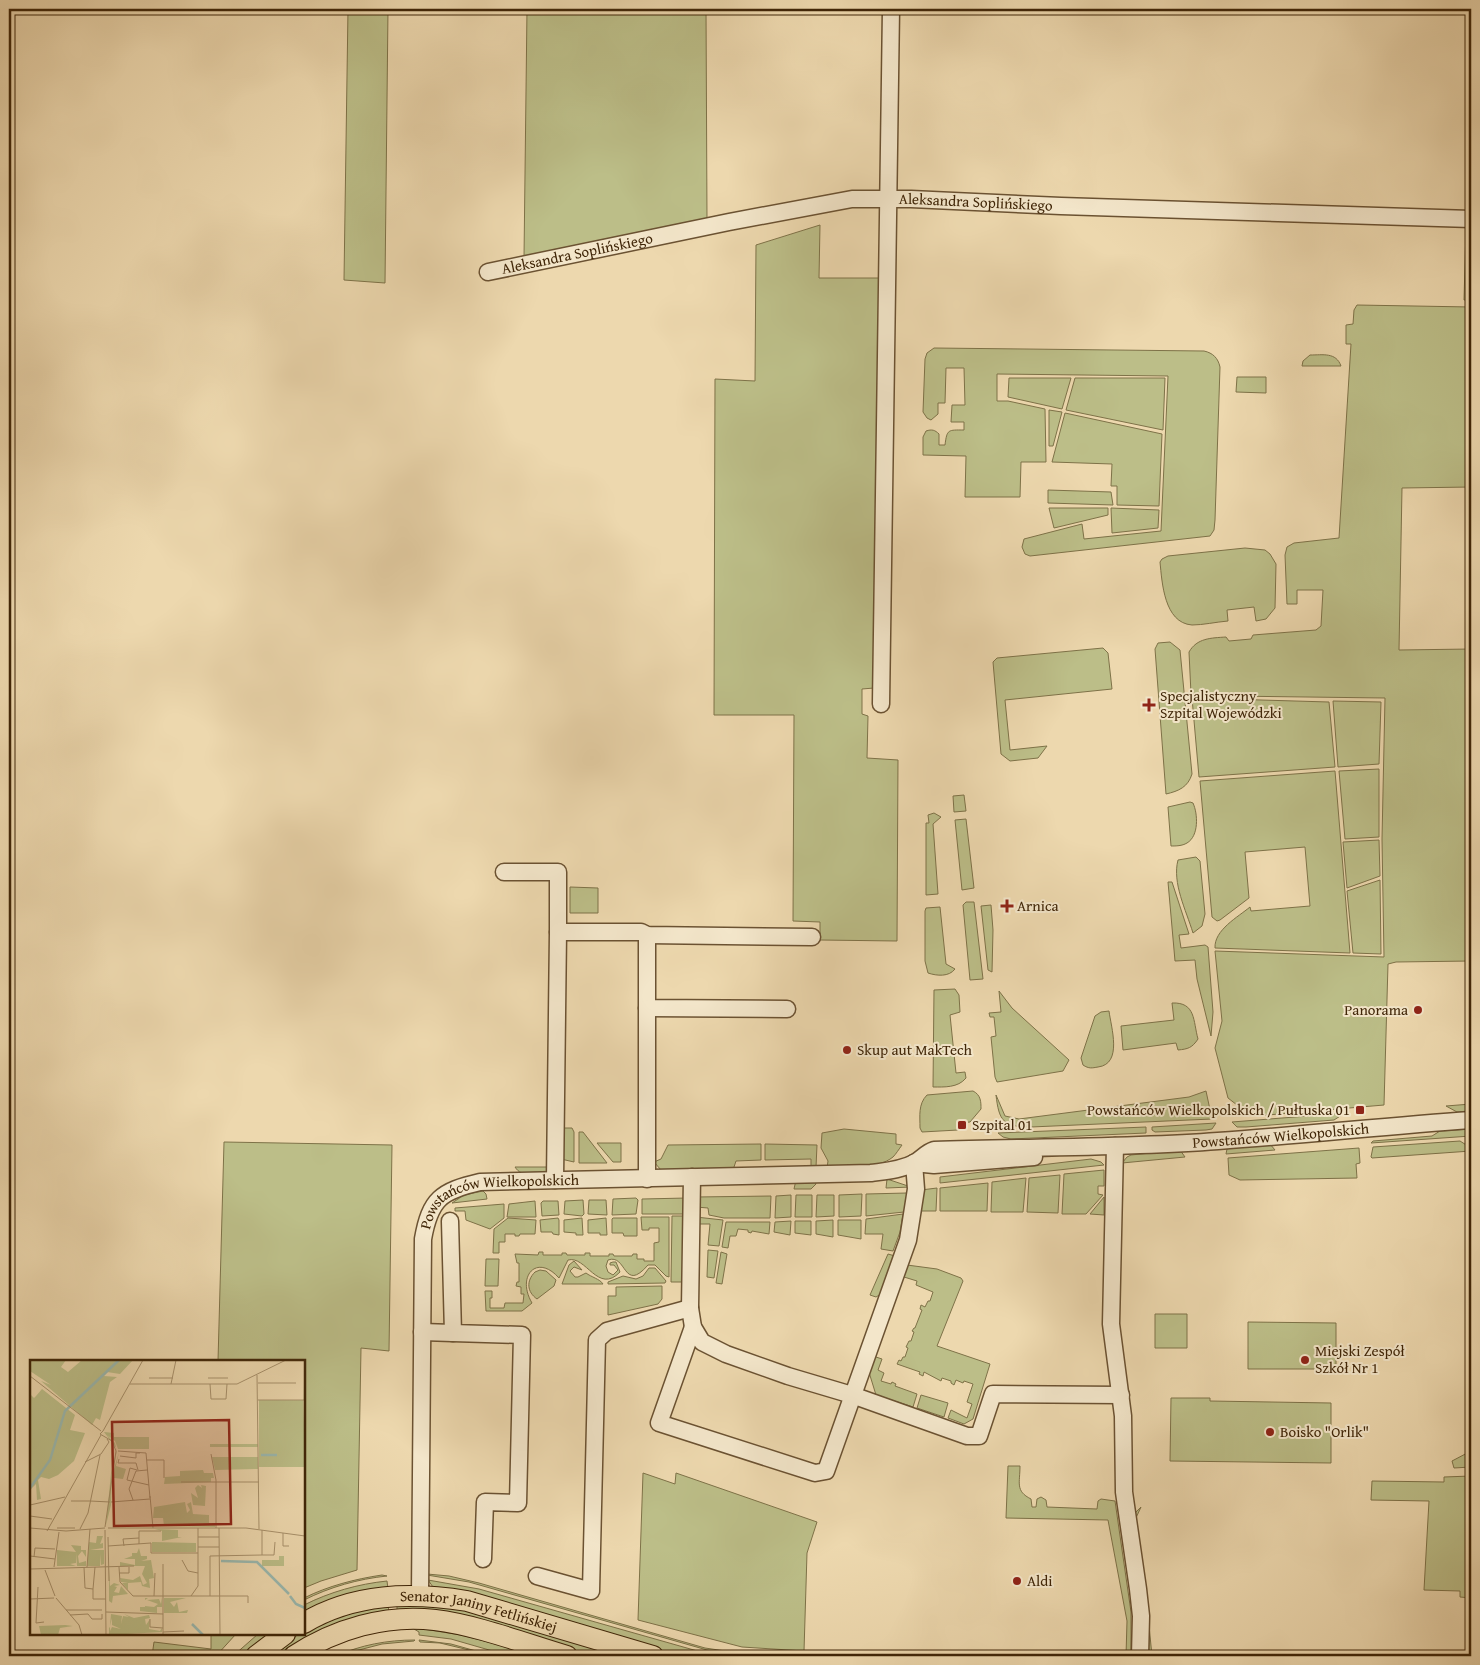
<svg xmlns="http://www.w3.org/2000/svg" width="1480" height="1665" viewBox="0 0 1480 1665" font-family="'Gentium Book Plus',serif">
  <rect width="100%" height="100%" fill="#edd8ae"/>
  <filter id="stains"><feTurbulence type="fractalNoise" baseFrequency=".004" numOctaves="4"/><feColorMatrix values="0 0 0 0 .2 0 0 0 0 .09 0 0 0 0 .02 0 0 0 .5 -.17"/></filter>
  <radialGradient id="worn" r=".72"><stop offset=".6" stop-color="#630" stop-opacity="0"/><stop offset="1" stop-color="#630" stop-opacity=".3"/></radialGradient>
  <!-- green -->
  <path fill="#bcbe88" stroke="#7e7248" d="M348 9H388L385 283 344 280Z
    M527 9H706L707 220 524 257Z
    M820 225 819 278H879L874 688 862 689V714L868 716 867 758 898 760 897 941 820 940V922L793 921 794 715H714L715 379 755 381 756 245Z
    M1466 228 1471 229V300H1464Z
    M1357 305 1471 307V487L1402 488 1399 650 1471 649V961L1396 962 1388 964 1384 1105 1256 1116 1237 1105 1228 1098 1215 1048 1222 1021 1215 951 1384 957 1382 839 1385 698 1228 696 1191 694 1189 652C1197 638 1211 638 1226 637L1229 641 1251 639 1253 635 1316 630 1321 626 1323 590H1297V604H1287L1285 555 1287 547 1294 543 1339 538 1351 344H1346V325L1353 324 1354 310Z
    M934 348 1204 351C1213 353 1218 358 1220 367L1215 520 1214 530 1210 536 1030 556 1025 554 1022 547 1024 539 1082 524 1084 539 1161 531 1168 376 997 374V401H1008L1045 409 1046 462H1021L1020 497H965L966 456 923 455V437L926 431C932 429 935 430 939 434V445H945C947 429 948 430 964 430V422H951L952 405H965L964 368H946L945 403H938V414L931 420 927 418 923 412 925 359 927 353Z
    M1310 355C1323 355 1336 352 1341 366H1302L1303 361Z
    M1237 377H1266V393L1236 392Z
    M1009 378H1071L1062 409 1008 397Z
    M1075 378H1165L1163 430 1066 410Z
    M1049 410 1062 412 1053 446H1049Z
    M1065 413 1162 434 1159 506 1117 505V486H1111L1112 464 1052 462Z
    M1048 490 1111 492 1113 505 1048 503Z
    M1049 508H1108V515L1054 528Z
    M1111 508 1159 510 1158 528 1112 533Z
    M1245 548 1265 550 1270 554 1276 564 1275 608 1266 619 1256 621 1254 607 1227 610 1228 621C1216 622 1203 625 1192 625 1164 623 1162 582 1160 562L1162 559 1168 556Z
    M1170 642 1180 650 1192 774C1188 787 1179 791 1166 794L1155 649 1158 643Z
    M1103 648 1108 653 1112 689 1005 700 1010 750 1047 746 1038 758 1010 761 1001 754 993 662 997 658Z
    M1192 698 1329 702 1335 767 1199 777Z
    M1333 701 1381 702 1379 764 1338 767Z
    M1379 769V837L1345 839 1339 771Z
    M1335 771 1350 953 1215 948C1214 930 1238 917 1250 907L1251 911 1310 906 1305 847 1245 852 1249 898 1220 920 1217 921 1212 917 1200 781Z
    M964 795 966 811 954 812 953 796Z
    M1190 802 1193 803C1198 814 1199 836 1187 843 1182 846 1176 846 1171 846L1168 807Z
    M934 813 941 817 933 824 938 894 926 895V823H929L928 815Z
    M966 819 974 888 962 890 955 820Z
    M1379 840 1380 876 1347 888 1343 842Z
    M1196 857 1200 861 1205 914 1202 926 1193 933C1186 910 1172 883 1178 860Z
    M1380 880 1381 954 1353 953 1347 891Z
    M1168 882H1172L1189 934 1179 935 1181 948 1205 945 1208 947 1213 1012 1211 1036 1197 979 1195 960 1175 961Z
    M570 887 598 888V913H570Z
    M966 902H974L983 979 970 980 963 905Z
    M991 905 993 930 992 972 988 970 981 906Z
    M940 907 946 964 955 969C949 977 937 976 928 973L925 961V911L926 908Z
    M955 989 959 995 960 1012 950 1015 956 1073 965 1072 966 1078C958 1088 944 1087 933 1087L934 990Z
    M999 991 1012 1008 1069 1060 1063 1071 997 1082 995 1077 991 1037 996 1036 994 1017H990L989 1013 1001 1012Z
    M1172 1003C1196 1002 1193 1021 1198 1039 1192 1048 1188 1049 1178 1050L1176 1043 1123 1050 1121 1026 1174 1020Z
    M1109 1011C1111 1027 1123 1064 1098 1067 1092 1068 1089 1069 1083 1065L1081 1058 1095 1016 1101 1012Z
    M973 1091C981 1095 981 1102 981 1109L970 1122 957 1123 958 1130 922 1132 920 1128C920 1116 918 1104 927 1095Z
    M1206 1091 1212 1119 1031 1127C1003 1127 999 1121 996 1095L1005 1116 1019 1119 1189 1097Z
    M1471 1104V1111L1457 1112 1446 1106Z
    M1345 1113 1334 1120 1246 1127H1237L1232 1122Z
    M1216 1123 1212 1129 1206 1130 1155 1132 1152 1130V1127Z
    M1146 1127V1133L1011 1139 1003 1137 998 1133Z
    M561 1128H572L574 1132V1162L561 1159Z
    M844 1129 896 1134V1144L902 1145C899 1149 896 1154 893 1157 877 1170 847 1166 827 1168L828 1161 821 1148 822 1133Z
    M1471 1129V1136L1371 1143 1373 1141 1432 1136 1440 1131Z
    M579 1132H583L607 1163H579Z
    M1460 1141 1471 1148V1151L1372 1158 1371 1157 1373 1147Z
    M224 1142 392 1145 389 1351 361 1348 357 1570 321 1581 304 1588V1361H218Z
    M597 1143H621V1162H613Z
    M761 1144V1160L736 1161 733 1170H661L654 1162 661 1159 668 1145Z
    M765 1144 817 1145 816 1167 811 1168V1159L765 1160Z
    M1270 1144 1275 1150 1226 1154 1227 1149 1230 1148Z
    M1359 1148 1360 1163 1356 1164 1357 1178 1240 1180 1229 1175 1228 1158Z
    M1180 1150 1185 1157 1122 1163 1127 1157 1131 1155Z
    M1091 1159 1101 1162 1104 1165 940 1183V1177Z
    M515 1167H548L546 1173C534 1174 522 1178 515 1167Z
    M1104 1170V1186H1098V1194L1103 1195 1086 1214H1062L1064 1174Z
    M1060 1175 1058 1213 1027 1212 1029 1178Z
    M1026 1178 1023 1212H991L992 1182Z
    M887 1179 911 1187 886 1188Z
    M796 1180H815L816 1184 811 1189H794Z
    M988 1183 987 1211H940V1188Z
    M937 1188 936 1211H918L921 1190Z
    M483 1191 486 1194 487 1199 452 1203 464 1195Z
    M907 1193 904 1212 866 1216V1194Z
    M862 1194 861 1216 839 1217V1195Z
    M791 1195V1217L775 1218 776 1196Z
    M796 1195H812V1217H795Z
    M817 1195H834V1216L816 1217Z
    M771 1196 770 1218H724L709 1215 708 1208 696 1207V1197Z
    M1104 1197V1215L1090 1214Z
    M636 1198 638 1200 636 1214 612 1215 613 1199Z
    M687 1198V1214H642V1199Z
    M583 1200 584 1214 582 1216 564 1214 565 1201Z
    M589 1200H606L607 1215 588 1214Z
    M535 1201 536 1217H507L509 1204Z
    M543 1201H558L559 1215 542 1216 541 1203Z
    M504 1204V1218L490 1229 466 1220 465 1211H455V1208Z
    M903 1214 900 1232 893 1251 881 1249 883 1234H865L866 1219Z
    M672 1216H687L686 1282H671Z
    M641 1217H669V1277L666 1276 655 1265H648C623 1294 627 1253 608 1260L606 1266 608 1272 613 1275 618 1270 614 1265H610V1263L613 1262H616L620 1272C598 1295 586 1255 568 1260L559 1278C537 1253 516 1276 532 1303L522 1311H486L485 1291H492V1298H490V1308H504L505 1303H523L524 1294H521V1287L516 1286 517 1282H519V1263H517L515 1254 538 1255 539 1252H543V1255H562V1253H566L567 1255H585V1253H590V1256H609V1254H613L614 1256H632L633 1254H637V1259H644V1261H654V1243L659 1242V1228H649V1230H642Z
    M696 1217 723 1220 719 1246 708 1245 710 1224H696Z
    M508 1218 536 1220 535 1234H520L519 1236H515V1234H505V1242H499V1253H493L494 1229Z
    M558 1218 559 1220V1235L553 1234 552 1232H541L540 1220Z
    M582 1218 583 1235H576V1233L564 1232V1220Z
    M606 1218 607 1235H600V1233H588V1220Z
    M613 1218H637V1236H624L623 1233H612V1219Z
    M833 1220V1237L816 1234V1221Z
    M838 1220H861V1239L838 1235Z
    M791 1221 790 1235 774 1232 775 1222Z
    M795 1221H811V1235L795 1233Z
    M726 1222H770L769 1234 752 1231 751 1233 748 1232V1230L738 1229 736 1236H730L728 1248 722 1247Z
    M708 1250 718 1251 714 1278 707 1277Z
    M721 1252 727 1254 722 1284 716 1283Z
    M888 1254 895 1256 881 1294 876 1297 870 1295Z
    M486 1259H499L498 1286H485Z
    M574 1261 582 1270 574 1267 570 1271 575 1277H578L586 1273C591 1277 600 1279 603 1284H562L569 1265Z
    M907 1265 937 1269 961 1278 963 1281 937 1346 990 1364 973 1419 964 1424 948 1418 951 1410 967 1418 972 1404 967 1402 973 1384 964 1381 963 1383 956 1380 954 1385 951 1383V1381L942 1378 941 1381 924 1372 923 1376 919 1374 920 1372 897 1364 899 1360 901 1361 903 1357H905L908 1348 906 1347 909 1341H911L914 1332 912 1331 914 1328H915L922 1310 920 1309 921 1305 925 1307 928 1301H930L933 1292 916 1285 917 1281 904 1277Z
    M649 1268H655L666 1281 665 1283 608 1284V1282L623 1276 636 1279 643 1276Z
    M540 1270 546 1271 556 1280 554 1286 537 1299C527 1292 526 1281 535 1272Z
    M662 1286V1299L658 1304 608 1315V1296H616V1287Z
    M1155 1314H1187V1348H1155Z
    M1248 1322 1336 1323V1369H1248Z
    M873 1356 882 1359 878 1370 884 1373 881 1381 891 1384 892 1382 896 1384 895 1386 917 1394 913 1407 876 1395 868 1369Z
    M921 1395 948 1403 944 1417 917 1408Z
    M1171 1398H1210V1401L1331 1403V1463L1170 1461Z
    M1471 1451V1467L1454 1468 1452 1461Z
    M1008 1466H1020C1020 1483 1015 1491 1031 1499L1032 1507H1036L1037 1499 1041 1497 1046 1500 1047 1507 1097 1509 1098 1501 1101 1499 1115 1501 1131 1612V1656H1126L1127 1621 1108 1520 1006 1518Z
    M643 1473 675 1484 676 1473 817 1522 807 1553 804 1651 742 1647 638 1620Z
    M1471 1476V1598L1460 1597V1591L1424 1590 1429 1501 1371 1500 1372 1481 1444 1482V1477Z
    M1141 1507 1135 1520 1145 1585 1152 1656H1147V1610L1133 1520 1135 1513Z
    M427 1574 449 1576 479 1583 705 1648 759 1656H740L707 1650 469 1582 427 1575Z
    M382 1575 387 1576C358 1579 330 1587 304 1600V1598C328 1586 355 1579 382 1575Z
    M428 1580 479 1589 715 1656H678L438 1590 433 1587Z
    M387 1581 388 1589 304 1615V1605C330 1592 358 1584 387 1581Z
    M397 1603 450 1606 628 1656H594L459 1617 397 1612Z
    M388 1604 389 1613 286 1653 282 1656H267L299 1634H304V1631L328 1619Z
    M417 1628 461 1635 543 1656H510L451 1639 419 1635V1632L414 1629H400Z
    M211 1634H236L216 1656H152L154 1642 211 1649Z
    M258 1634H273L247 1656H233Z
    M415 1640 414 1641 382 1644 336 1656C361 1645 387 1640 415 1640Z
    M419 1640 451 1644 494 1656 440 1643 420 1642Z"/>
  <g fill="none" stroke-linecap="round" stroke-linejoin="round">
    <defs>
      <g id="minor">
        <path id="s1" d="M488 272 729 222 852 199H911L1061 206 1471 219"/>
        <path d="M881 704 891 9"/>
        <path d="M504 872H558V932"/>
        <path d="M647 935V1008L787 1009"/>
        <path d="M1115 1146 1111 1324 1123 1416 1124 1492 1138 1589 1141 1616 1140 1656"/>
        <path d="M914 1163 934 1165 1034 1157"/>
        <path d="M692 1177 690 1308 693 1327 702 1342 726 1354 788 1376 852 1395 967 1436H979L993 1394 1121 1395"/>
        <path d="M647 1179V1008"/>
        <path d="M555 1180 558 932H641L647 935 812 937"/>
        <path d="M450 1221 453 1333 522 1335 518 1503 485 1502 483 1559"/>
        <path d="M693 1327 659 1423 815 1473 826 1471 908 1240 916 1189 914 1163"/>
        <path d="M422 1332 453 1333"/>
        <path d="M537 1576 591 1591 597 1340 607 1331 690 1308"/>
        <path id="s2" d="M420 1595 423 1239C430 1199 441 1191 480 1182L871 1173C885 1171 901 1170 914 1163 922 1159 925 1153 934 1150 1029 1147 1124 1148 1218 1141 1303 1135 1387 1126 1471 1120"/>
      </g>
      <g id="major">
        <path id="s3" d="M304 1623C354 1593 411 1592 467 1601L653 1656"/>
        <path d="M256 1656 285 1634"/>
        <path d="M294 1656C335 1629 386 1614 435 1620 477 1625 526 1644 567 1656"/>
      </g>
    </defs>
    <!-- minor casing -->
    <use href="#minor" stroke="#6b5232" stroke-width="19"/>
    <!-- major casing -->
    <use href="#major" stroke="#402608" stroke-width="22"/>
    <!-- minor -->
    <use href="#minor" stroke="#f3e6ca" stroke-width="16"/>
    <!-- major -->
    <use href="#major" stroke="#edd8ae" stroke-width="20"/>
  </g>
  <!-- markers -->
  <g fill="#8f2418" stroke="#f3e6ca" stroke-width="2">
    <path d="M1146.5 697.5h5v5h5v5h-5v5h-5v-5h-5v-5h5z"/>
    <path d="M1004.5 898.5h5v5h5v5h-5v5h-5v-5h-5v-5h5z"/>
    <circle cx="1418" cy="1010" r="5"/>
    <circle cx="847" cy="1050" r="5"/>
    <rect x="1355" y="1105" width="10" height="10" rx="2.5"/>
    <rect x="957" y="1120" width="10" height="10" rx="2.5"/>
    <circle cx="1305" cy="1360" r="5"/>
    <circle cx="1270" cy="1432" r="5"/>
    <circle cx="1017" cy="1581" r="5"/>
  </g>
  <g text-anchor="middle" stroke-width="4" stroke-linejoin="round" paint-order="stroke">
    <!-- street labels -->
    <g font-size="15" fill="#402608" stroke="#f3e6ca">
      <text dy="5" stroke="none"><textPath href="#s1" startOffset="495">Aleksandra Soplińskiego</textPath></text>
      <text dy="5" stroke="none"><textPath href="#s1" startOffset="91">Aleksandra Soplińskiego</textPath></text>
      <text dy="5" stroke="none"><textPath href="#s2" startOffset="1251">Powstańców Wielkopolskich</textPath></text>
      <text dy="5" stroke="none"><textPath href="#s2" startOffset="455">Powstańców Wielkopolskich</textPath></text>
      <text dy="5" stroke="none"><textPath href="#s3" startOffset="181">Senator Janiny Fetlińskiej</textPath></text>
    </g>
    <!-- poi labels -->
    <g font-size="15" fill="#402608" stroke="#f3e6ca" text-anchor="start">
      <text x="1160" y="701">Specjalistyczny<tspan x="1160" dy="17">Szpital Wojewódzki</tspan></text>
      <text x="1017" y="911">Arnica</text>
      <text x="1408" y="1015" text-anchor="end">Panorama</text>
      <text x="857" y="1055">Skup aut MakTech</text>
      <text x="1350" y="1115" text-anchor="end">Powstańców Wielkopolskich / Pułtuska 01</text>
      <text x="972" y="1130">Szpital 01</text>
      <text x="1315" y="1356">Miejski Zespół<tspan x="1315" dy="17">Szkół Nr 1</tspan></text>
      <text x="1280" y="1437">Boisko "Orlik"</text>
      <text x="1027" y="1586">Aldi</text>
    </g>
  </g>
  <!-- overview -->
  <g transform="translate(30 1360)">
    <rect width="275" height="275" fill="#edd8ae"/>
    <path d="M0 0H36L31 7 38 12 52 0H103L90 14 77 12 74 16 87 17 80 22 70 60 66 58 62 65 11 21 21 25 0 11ZM273 23 275 107H229V40H273ZM7 25 45 55 40 70 55 73 44 101 28 115 19 119 11 117 8 120 11 139 7 140 6 124 0 130V34L4 38 6 36 12 29ZM74 72 84 73V77H119V89H88L85 81 77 75 85 83 87 91 82 112 81 145 76 165 81 113 87 89ZM180 84H228V87H180ZM89 92 86 106 96 109 93 119 84 118 82 139 83 112ZM182 97H228V109L185 110ZM173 110 174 113H183L184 118H181V122L134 124 135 117 150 116V111ZM168 125 172 128 171 125 176 126 175 146 163 145 161 133 168 138 165 128ZM155 142 157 153 160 150 157 144 161 142 163 154 179 155V163H185V167L134 166 133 158H123L124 147ZM125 169 148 170V177H152L132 181V171ZM67 176H73L70 184 73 183V188L60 190H74V204L71 205V194L70 206H57L59 182 66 183ZM122 182 166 183V192H122ZM41 185 51 186V190H56V197L52 191 48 196 49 203 56 201V206H47L46 193V203L40 204 46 206H27V190L46 192ZM109 188 111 196H117V199L111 201 121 200 124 218 119 219 120 228 112 226 111 222 98 223V230L92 223 98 222H91L90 218 103 220 110 216 113 225 117 223 112 214 115 206H90V202L105 205V199H94L102 196V193H96H107ZM249 196H254V206H232V200H249ZM79 210 80 226 84 223 90 225 84 226 87 227 84 232 89 233 91 226 98 234 83 236 82 243 79 241ZM132 237V247H127V253L110 251V247H115V238H118L115 240V246L124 247 128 244 117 240 129 239 131 244ZM134 238H156L140 242 144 247 147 242 149 252 158 250 157 253H134ZM81 254 92 256 91 264 93 256 99 257 94 254 104 258 119 255 120 258 115 259 116 265 120 259 119 269 130 271 132 268V272L79 275V268L80 267V271L82 267 91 269 82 265V258L80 266ZM9 266 35 265 43 266 30 268 28 275H11Z" fill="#bcbe88"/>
    <path fill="none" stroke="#9ab9b0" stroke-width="2.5" d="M231 95H247M0 128 20 100 35 51 89 0M191 201 227 202 259 234M260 236 266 244 275 248M162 264 173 275"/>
    <path fill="none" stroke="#a8916c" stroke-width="1" d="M227 15 229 169M0 16 71 71M119 18H143M178 18H198M228 23H266M100 24H207L256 0M141 24 146 0M180 24 181 39H196L197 24M228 40H275M73 71 70 74 82 81 86 91 75 167M73 71 113 0M88 91 116 93 120 138M181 94 186 120V168M90 96 106 98V93H110M89 99 88 103H106L108 110M117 100H134V118M55 102 71 94 79 82 77 79M107 110 100 108 97 120 119 125M151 122H229M120 136 123 168M103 140 99 129 106 111 117 110M41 141H60M60 141 80 142M81 142 120 139M0 145 35 137M0 156 22 159M0 168 36 171 75 168M27 168H45M78 168H216L275 176M189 168 190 275M50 169 58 153 70 95M75 170 76 275M232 170V195H244L245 182M17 171 71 75M253 173V186H259M78 177 79 221M168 177H189M109 178V171H131M78 186 121 183V193H168M94 186 93 179 109 178V184M168 187H189M0 196 25 199M4 197 5 188 25 189M152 200 158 211 168 213M24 207 29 172M54 207 55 228 63 229 65 207M57 207 60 169M89 207 90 222 103 236H161L168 226V168M0 209 104 206M15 210 25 236M89 213H99V207M8 227 6 263 14 262M63 229V239H76M124 236 125 213M161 236H218V243M180 236V196L232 195M26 238 49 265 52 275M0 239 24 238M36 250H72M76 252 133 254M40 255 58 254 62 259H72V254M120 259V267L133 268M133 272 154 271M133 275V204"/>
    <path fill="#8f2418" fill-opacity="0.15" stroke="#8f2418" stroke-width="2.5" d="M199 60 201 164 84 166 82 62Z"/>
    <rect width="275" height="275" fill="none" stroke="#402608" stroke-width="2.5"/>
  </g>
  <!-- margin -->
  <rect width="1480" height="1665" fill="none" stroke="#edd8ae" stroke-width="30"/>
  <rect x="10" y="10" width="1460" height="1645" fill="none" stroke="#402608" stroke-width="2.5"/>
  <rect x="15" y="15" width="1450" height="1635" fill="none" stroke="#402608"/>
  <rect width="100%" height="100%" filter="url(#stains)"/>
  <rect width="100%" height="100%" fill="url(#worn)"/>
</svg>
